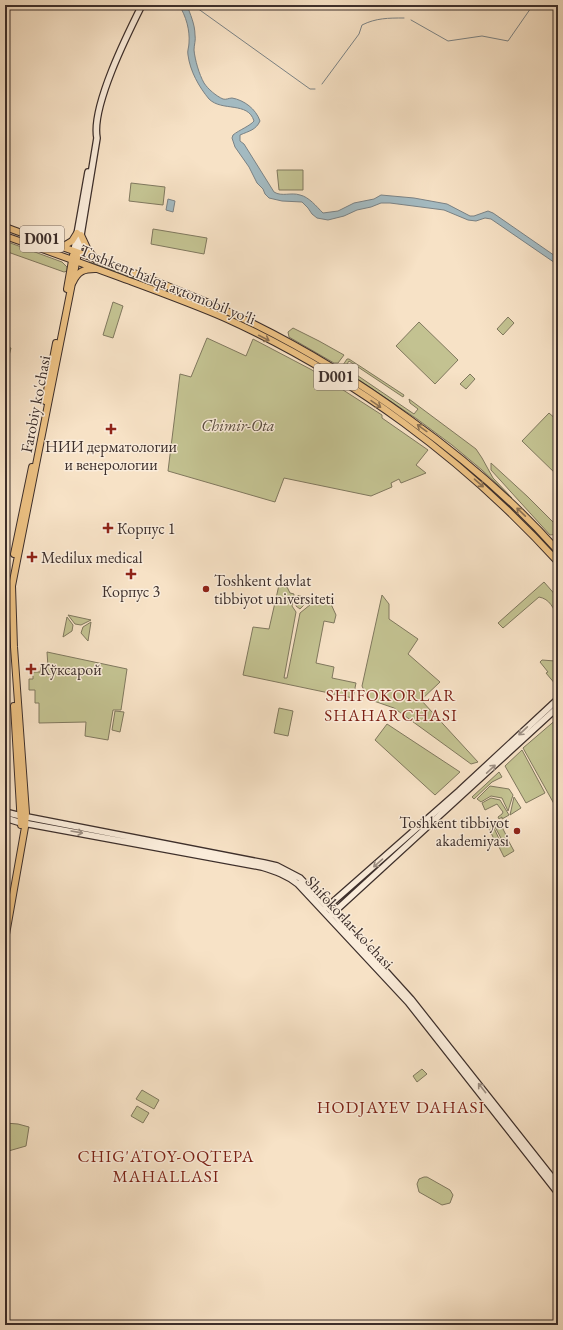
<svg xmlns="http://www.w3.org/2000/svg" width="563" height="1330" viewBox="0 0 563 1330" font-family="'EB Garamond',serif">
  <rect width="100%" height="100%" fill="#f7e2c6"/>
  <filter id="stains"><feTurbulence type="fractalNoise" baseFrequency=".005" numOctaves="4"/><feColorMatrix values="0 0 0 0 .2 0 0 0 0 .09 0 0 0 0 .02 0 0 0 .5 -.17"/></filter>
  <radialGradient id="worn" r=".72"><stop offset=".6" stop-color="#630" stop-opacity="0"/><stop offset="1" stop-color="#630" stop-opacity=".3"/></radialGradient>
  <!-- green -->
  <path fill="#c3c291" stroke="#80785e" d="M277 170H303V190H279Z
    M131 183 165 187 163 205 129 201Z
    M153 229 207 238 204 254 151 244Z
    M5 241 62 262 67 267V271L64 272 5 251Z
    M89 262C129 276 170 288 209 306 254 326 296 349 339 373L338 375C293 348 245 323 197 303 162 288 125 275 89 262Z
    M113 302 123 306 113 338 103 335Z
    M508 317 514 323 503 335 497 329Z
    M419 322 458 360 435 384 396 346Z
    M293 328 319 341 344 355 338 363H334L289 337 288 332Z
    M207 338 246 356 253 339 312 370 382 415V418L428 450 416 465 426 473 401 483 399 479 391 483 392 487 371 496 284 478 275 502 168 471 180 374 191 377Z
    M5 347 11 348 5 371Z
    M347 359H349L404 395 403 397 349 361 345 367 414 414 418 409 410 403 409 399 476 449 482 458 493 478 512 498 482 470 452 445 417 419 341 368Z
    M470 374 475 379 466 389 460 384Z
    M348 379 443 447 488 485 531 525 529 526C475 471 411 425 347 381Z
    M549 413 558 421V476L522 441Z
    M491 463 528 497 558 527V534L550 535 491 470Z
    M544 582 558 598V617C553 608 550 599 539 597L503 628 498 623Z
    M279 585 287 587 290 593 294 594 292 606 296 612 284 678H287L300 613 316 600 330 602 336 615 334 623 324 621 316 663 334 667 332 678 356 683 353 698 243 675 253 627 269 629Z
    M298 595 299 596 311 598 300 609 296 606Z
    M382 595 389 604V619L418 639 408 654 440 682 421 700 478 762 471 764 394 708 368 699 362 686Z
    M68 615 91 620 81 625 75 624Z
    M67 617 73 625 72 631 63 637Z
    M91 622 88 641 81 633 83 627Z
    M47 652 127 669 121 710H113L108 740 85 736 86 722 39 723V703H35V690H29V679H33V672H40L41 667H48Z
    M558 656V686L556 685 546 673 548 672 540 662 542 660 555 661Z
    M279 708 293 711 288 736 274 733Z
    M115 711 124 712 120 732 112 730Z
    M558 718V811L523 748Z
    M387 724 460 772 435 795 375 740Z
    M522 750 545 793 526 803 505 766Z
    M499 772 502 777 492 782 474 799 472 797Z
    M490 786 509 789 513 795 508 811 502 798 491 796 481 802 477 799Z
    M514 797 521 808 510 815Z
    M491 798 500 800 509 815 502 819V817L499 819 498 817 502 814 503 812 497 804 485 810 482 803Z
    M499 821 507 837 502 840 495 827 494 828 500 841 496 843 488 827Z
    M508 840 514 851 504 857 498 845Z
    M422 1069 427 1074 417 1082 413 1076Z
    M142 1090 159 1100 154 1109 136 1099Z
    M137 1106 149 1113 143 1123 131 1116Z
    M5 1123 18 1124 29 1127 26 1146 5 1152Z
    M424 1177H427L450 1190 453 1195 450 1203 442 1205 419 1192 417 1184 419 1179Z"/>
  <!-- water -->
  <path fill="#a3bac1" stroke="#7a8285" d="M179 5H187C190 14 195 24 195 35 196 40 194 45 194 50 195 60 199 74 204 83 208 89 216 96 223 99 226 100 229 98 232 98 244 100 256 109 260 121 256 130 249 131 240 135V141L244 144 274 192C282 197 291 192 300 195 309 197 316 206 323 213L338 211 354 203 374 199 381 195 414 198 447 204 470 216H474L488 211 493 213 558 258V265L491 219 485 218 476 221 468 220 444 210 390 203H381L371 207 357 210 344 216 328 220 317 218 312 214 308 208 302 202 282 201 269 198 265 194 263 189 257 183 249 167 235 147 232 138 233 135C239 130 250 126 254 121 248 101 222 112 209 99 199 87 190 71 188 55 187 51 189 47 189 43 190 30 186 16 179 5Z
    M168 199 175 201 173 212 166 210Z"/>
  <g fill="none" stroke-linecap="round" stroke-linejoin="round">
    <!-- stream -->
    <path stroke="#7a8285" stroke-width="1" d="M197 8 310 89H315
      M411 20 448 41 482 36 508 41 533 5
      M322 84 359 34 362 25C376 18 388 18 404 18"/>
    <defs>
      <path id="secondary" d="M74 251 88 172
        M78 253 97 138C91 107 127 35 142 5
        M5 812 17 815 264 863 277 866 300 878 333 913 411 999 558 1185
        M5 818 18 822 262 867C275 871 287 875 298 884L408 1002 558 1193
        M326 908 459 791 558 699
        M332 914 558 707"/>
      <path id="primary" d="M67 289 73 255
        M45 401 56 343
        M14 554 32 467
        M14 706 21 825
        M5 940 25 827 26 813 14 647 12 586 78 253"/>
      <path id="trunk" d="M5 227C71 250 139 273 204 301 277 332 345 372 409 419 463 458 514 501 558 551
        M81 235 87 248 95 259
        M5 236C43 249 81 263 119 277 154 290 190 303 225 318 351 375 465 460 558 562
        M62 247 72 241 77 233
        M73 282C78 271 84 269 95 269"/>
    </defs>
    <!-- secondary casing -->
    <use href="#secondary" stroke="#3d2f2b" stroke-width="8"/>
    <!-- primary casing -->
    <use href="#primary" stroke="#3d2f2b" stroke-width="8"/>
    <!-- trunk casing -->
    <use href="#trunk" stroke="#3d2f2b" stroke-width="8"/>
    <!-- secondary -->
    <use href="#secondary" stroke="#faecda" stroke-width="5.5"/>
    <!-- primary -->
    <use href="#primary" stroke="#ecc183" stroke-width="6"/>
    <!-- trunk -->
    <use href="#trunk" stroke="#ecc183" stroke-width="6"/>
  </g>
  <!-- one-way arrows -->
  <defs><path id="oneway-shaft" d="M-6 0H5M1.5-3L5.5 0L1.5 3" fill="none" stroke-width="1.6" stroke-linecap="round" stroke-linejoin="round"/></defs>
  <g stroke="#8c7153">
    <use href="#oneway-shaft" transform="translate(264 338) rotate(27)"/>
    <use href="#oneway-shaft" transform="translate(376 404) rotate(35)"/>
    <use href="#oneway-shaft" transform="translate(422 428) rotate(-144)"/>
    <use href="#oneway-shaft" transform="translate(479 483) rotate(41)"/>
    <use href="#oneway-shaft" transform="translate(521 512) rotate(-136)"/>
  </g>
  <g stroke="#9c8e82">
    <use href="#oneway-shaft" transform="translate(523 731) rotate(137)"/>
    <use href="#oneway-shaft" transform="translate(491 769) rotate(-43)"/>
    <use href="#oneway-shaft" transform="translate(77 832) rotate(10)"/>
    <use href="#oneway-shaft" transform="translate(378 863) rotate(139)"/>
    <use href="#oneway-shaft" transform="translate(482 1088) rotate(-128)"/>
  </g>
  <!-- markers -->
  <g fill="#8f2418" stroke="#faecda" stroke-width="1.5">
    <path d="M109 423h4v4h4v4h-4v4h-4v-4h-4v-4h4z"/>
    <path d="M106 522h4v4h4v4h-4v4h-4v-4h-4v-4h4z"/>
    <path d="M30 551h4v4h4v4h-4v4h-4v-4h-4v-4h4z"/>
    <path d="M129 568h4v4h4v4h-4v4h-4v-4h-4v-4h4z"/>
    <circle cx="206" cy="589" r="4"/>
    <path d="M29 663h4v4h4v4h-4v4h-4v-4h-4v-4h4z"/>
    <circle cx="517" cy="831" r="4"/>
  </g>
  <g text-anchor="middle" stroke-width="3" stroke-linejoin="round" paint-order="stroke">
    <!-- shield labels -->
    <g fill="#faecda" stroke="#766860" stroke-width="1">
      <rect x="20" y="226" width="44" height="26" rx="3"/>
      <rect x="314" y="364" width="44" height="26" rx="3"/>
    </g>
    <g font-size="15" font-weight="bold" fill="#3d2f2b">
      <text x="42" y="244">D001</text>
      <text x="336" y="382">D001</text>
    </g>
    <!-- street labels -->
    <g font-size="16" fill="#3d2f2b" stroke="#faecda">
      <text transform="translate(168 284) rotate(22)" y="6">Toshkent halqa avtomobil yo'li</text>
      <text transform="translate(35 404) rotate(-79)" y="6">Farobiy ko'chasi</text>
      <text transform="translate(350 922) rotate(47)" y="6">Shifokorlar ko'chasi</text>
    </g>
    <!-- park labels -->
    <g font-size="16" font-style="italic" fill="#584c3f" stroke="#faecda">
      <text x="238" y="431">Chimir-Ota</text>
    </g>
    <!-- poi labels -->
    <g font-size="16" fill="#3d2f2b" stroke="#faecda" text-anchor="start">
      <text x="111" y="452" text-anchor="middle">НИИ дерматологии<tspan x="111" dy="18">и венерологии</tspan></text>
      <text x="117" y="534">Корпус 1</text>
      <text x="41" y="563">Medilux medical</text>
      <text x="214" y="586">Toshkent davlat<tspan x="214" dy="18">tibbiyot universiteti</tspan></text>
      <text x="131" y="597" text-anchor="middle">Корпус 3</text>
      <text x="40" y="675">Кўксарой</text>
      <text x="509" y="828" text-anchor="end">Toshkent tibbiyot<tspan x="509" dy="18">akademiyasi</tspan></text>
    </g>
    <!-- neighbourhood labels -->
    <g font-size="17" letter-spacing="1" fill="#7a1f14" stroke="#faecda">
      <text x="391" y="701">SHIFOKORLAR<tspan x="391" dy="20">SHAHARCHASI</tspan></text>
      <text x="401" y="1113">HODJAYEV DAHASI</text>
      <text x="166" y="1162">CHIG'ATOY-OQTEPA<tspan x="166" dy="20">MAHALLASI</tspan></text>
    </g>
  </g>
  <!-- margin -->
  <rect width="563" height="1330" fill="none" stroke="#f7e2c6" stroke-width="20"/>
  <rect x="6" y="6" width="551" height="1318" fill="none" stroke="#3d2f2b" stroke-width="2"/>
  <rect x="10" y="10" width="543" height="1310" fill="none" stroke="#3d2f2b"/>
  <rect width="100%" height="100%" filter="url(#stains)"/>
  <rect width="100%" height="100%" fill="url(#worn)"/>
</svg>
